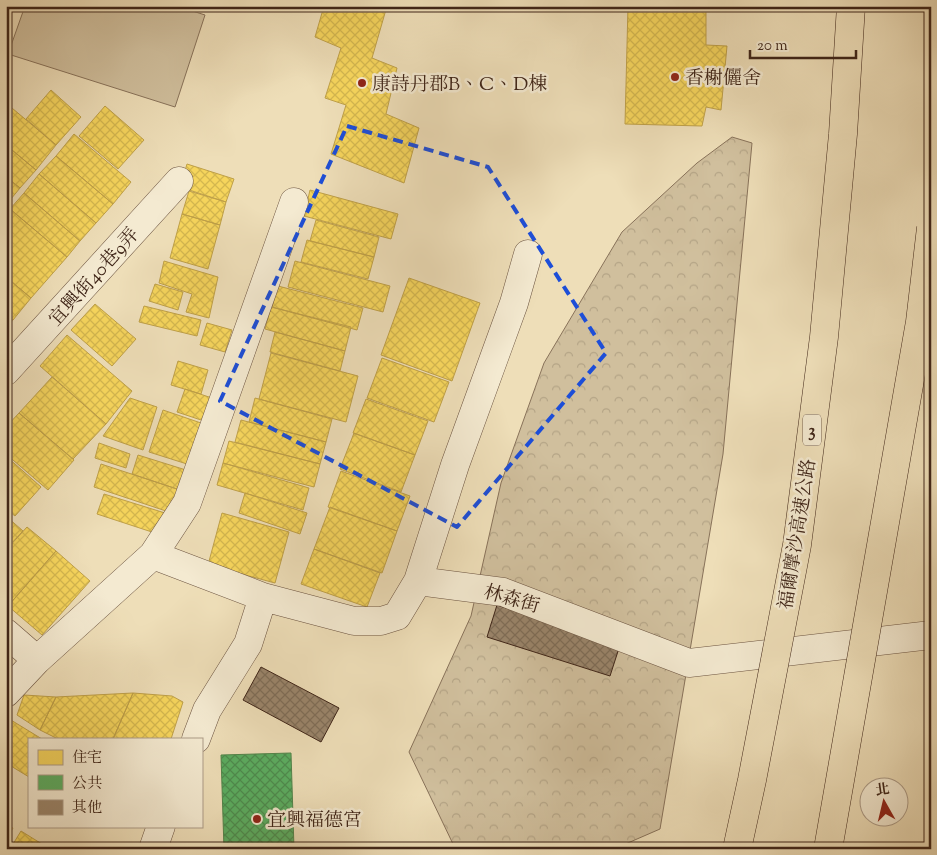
<svg xmlns="http://www.w3.org/2000/svg" width="937" height="855" viewBox="0 0 937 855" font-family="'Sorts Mill Goudy','Noto Serif TC',serif">
  <defs>
    <pattern id="forest-crowns" width="20" height="18" patternUnits="userSpaceOnUse" patternTransform="scale(1.25)"><rect width="20" height="18" fill="#d0bf9d"/><path d="M2 6a3 3 0 1 1 6 0M12 15a3 3 0 1 1 6 0" fill="none" stroke="#b4a486"/></pattern>
    <pattern id="homes-cross-hatch" width="8" height="8" patternUnits="userSpaceOnUse" patternTransform="scale(1.25)"><rect width="8" height="8" fill="#f6d55c"/><path d="M0 0l8 8M0 8l8-8" fill="none" stroke="#d4b74f"/></pattern>
    <pattern id="public-cross-hatch" width="8" height="8" patternUnits="userSpaceOnUse" patternTransform="scale(1.25)"><rect width="8" height="8" fill="#5aae61"/><path d="M0 0l8 8M0 8l8-8" fill="none" stroke="#4c8d4f"/></pattern>
    <pattern id="building-cross-hatch" width="8" height="8" patternUnits="userSpaceOnUse" patternTransform="scale(1.25)"><rect width="8" height="8" fill="#9a856b"/><path d="M0 0l8 8M0 8l8-8" fill="none" stroke="#7f6d57"/></pattern>
  </defs>
  <rect width="100%" height="100%" fill="#eedeb8"/>
  <filter id="stains"><feTurbulence type="fractalNoise" baseFrequency=".004" numOctaves="4"/><feColorMatrix values="0 0 0 0 .2 0 0 0 0 .09 0 0 0 0 .02 0 0 0 .5 -.17"/></filter>
  <radialGradient id="worn" r=".72"><stop offset=".6" stop-color="#630" stop-opacity="0"/><stop offset="1" stop-color="#630" stop-opacity=".3"/></radialGradient>
  <!-- forest -->
  <path fill="url(#forest-crowns)" stroke="#88725a" d="M732 137 752 143 723 454 660 829 614 849H469L453 844 409 752 471 616 501 483 544 363 622 232 697 163Z"/>
  <!-- pitch -->
  <path fill="#d0bf9d" stroke="#88725a" d="M25 6H177L205 15 175 107 8 54Z"/>
  <!-- homes -->
  <path fill="url(#homes-cross-hatch)" stroke="#bfa048" d="M324 6H387L372 58 397 68 386 114 419 128 404 183 331 154 346 105 325 98 341 48 315 37Z
    M628 6H706V45L727 46 721 110 706 107 702 126 625 124Z
    M51 90 81 117 56 145 26 119Z
    M6 103 56 145 36 170 6 145Z
    M105 106 144 140 118 169 79 136Z
    M74 134 131 182 113 204 56 156Z
    M6 145 36 170 20 188 6 177Z
    M56 156 113 204 96 223 39 174Z
    M187 164 234 179 226 202 180 187Z
    M39 174 96 223 80 241 24 193Z
    M6 177 20 188 6 205Z
    M310 190 398 214 391 239 304 216Z
    M189 191 226 202 220 225 182 214Z
    M24 193 80 241 67 257 10 209Z
    M10 209 67 257 31 298 6 277V213Z
    M182 214 220 225 208 269 170 258Z
    M316 220 379 237 374 257 310 241Z
    M307 240 374 257 368 279 301 262Z
    M164 261 218 277 209 318 186 312 192 294 159 283Z
    M295 261 390 286 383 312 288 287Z
    M6 277 31 298 13 320 6 314Z
    M409 278 480 303 452 381 381 355Z
    M155 284 183 292 178 310 149 301Z
    M278 286 363 308 357 330 272 307Z
    M95 304 136 339 112 366 71 330Z
    M144 306 201 320 197 336 139 322Z
    M271 307 351 327 345 351 265 329Z
    M6 314 13 320 6 328Z
    M207 323 232 330 225 352 200 345Z
    M275 332 345 351 340 371 270 352Z
    M67 335 132 391 106 424 40 366Z
    M271 353 358 376 346 422 259 399Z
    M382 358 449 382 434 422 367 398Z
    M178 361 208 370 201 394 171 385Z
    M52 377 106 424 73 459 19 413Z
    M185 389 215 399 207 422 177 412Z
    M130 398 157 407 143 450 103 436Z
    M255 398 332 419 326 442 249 422Z
    M366 399 428 421 415 455 353 433Z
    M163 410 201 423 187 464 149 452Z
    M19 413 74 460 48 490 6 454V427Z
    M241 420 326 442 320 464 235 442Z
    M354 433 415 455 401 492 340 469Z
    M229 441 320 464 314 487 223 463Z
    M99 443 130 454 126 468 95 458Z
    M138 455 186 470 180 490 132 474Z
    M6 456 41 487 15 516 6 509Z
    M223 463 309 488 303 510 217 485Z
    M101 464 180 490 172 513 94 487Z
    M341 471 410 496 397 531 328 507Z
    M245 493 307 513 300 534 239 513Z
    M104 494 165 513 158 534 97 514Z
    M330 507 397 531 382 573 314 549Z
    M222 513 289 532 275 583 208 565Z
    M6 516 23 531 6 549Z
    M27 527 56 551 8 606 6 604V550Z
    M314 549 380 573 367 607 301 584Z
    M56 551 90 581 42 635 8 606Z
    M133 693 172 696 183 702 171 739H113Z
    M133 693 113 739H58L40 730 56 697Z
    M24 695 56 697 40 730 17 715Z
    M6 717 42 739H29V777L6 763Z
    M6 825 13 828 6 840Z
    M21 831 50 849H10Z"/>
  <!-- public -->
  <path fill="url(#public-cross-hatch)" stroke="#52854b" d="M291 753 294 849H224L221 755Z"/>
  <!-- building -->
  <path fill="url(#building-cross-hatch)" stroke="#3f2518" d="M497 605 620 645 610 676 487 637Z
    M261 667 339 708 321 742 243 700Z"/>
  <g fill="none" stroke-linecap="round" stroke-linejoin="round">
    <defs>
      <path id="street" d="M6 371 179 181
        M153 555 263 597
        M418 581 455 465 514 303 528 254
        M6 633 37 660
        M6 693 37 660 153 555 187 503 294 202
        M196 739 207 710 248 644 263 597 354 621H381L397 616 418 581 503 592 689 663 931 635
        M153 849 161 826"/>
    </defs>
    <!-- street casing -->
    <use href="#street" stroke="#6b5340" stroke-width="29"/>
    <!-- street -->
    <use href="#street" stroke="#f4ead1" stroke-width="28"/>
    <defs>
      <path id="highway-bridge" d="M737 849 752 780 797 545 824 337 843 134 851 6
        M828 849 920 322 931 228"/>
    </defs>
    <!-- highway-bridge casing -->
    <use href="#highway-bridge" stroke="#3f2518" stroke-width="29" stroke-linecap="butt"/>
    <!-- highway-bridge -->
    <use href="#highway-bridge" stroke="#eedeb8" stroke-width="28"/>
  </g>
  <!-- marked area -->
  <path fill="none" stroke="#1d4ed8" stroke-width="4" stroke-dasharray="10 6" stroke-linejoin="round" d="M347 126 488 167 606 353 457 527 220 401Z"/>
  <!-- markers -->
  <g fill="#8f2418" stroke="#f4ead1" stroke-width="2">
    <circle cx="675" cy="77" r="5"/>
    <circle cx="362" cy="83" r="5"/>
    <circle cx="257" cy="819" r="5"/>
  </g>
  <g text-anchor="middle" stroke-width="5" stroke-linejoin="round" paint-order="stroke">
    <!-- shield labels -->
    <rect fill="#f4ead1" stroke="#756050" stroke-width="1" x="803" y="414.5" width="18" height="31" rx="4"/>
    <g font-size="18" font-weight="bold" fill="#3f2518">
      <text x="812" y="436">3</text>
    </g>
    <!-- poi labels -->
    <g font-size="19" fill="#3f2518" stroke="#f4ead1" text-anchor="start">
      <text x="685" y="84">香榭儷舍</text>
      <text x="372" y="90">康詩丹郡B、C、D棟</text>
      <text x="267" y="826">宜興福德宮</text>
    </g>
    <!-- street labels -->
    <g font-size="19" fill="#3f2518" stroke="#f4ead1">
      <text transform="translate(93 276) rotate(-48)" y="7">宜興街40巷9弄</text>
      <text transform="translate(796 534) rotate(-81)" y="7">福爾摩沙高速公路</text>
      <text transform="translate(512 598) rotate(16)" y="7">林森街</text>
    </g>
  </g>
  <!-- margin -->
  <rect width="937" height="855" fill="none" stroke="#eedeb8" stroke-width="25"/>
  <rect x="8" y="8" width="922" height="840" fill="none" stroke="#3f2518" stroke-width="2.5"/>
  <rect x="12" y="12" width="912" height="830" fill="none" stroke="#3f2518"/>
  <!-- legend -->
  <rect x="28" y="738" width="175" height="90" fill="#f4ead1" stroke="#ac9b87"/>
  <rect x="38" y="750" width="25" height="15" fill="#f6d55c" stroke="#ac9b87"/>
  <text x="72" y="762" font-size="15" fill="#3f2518">住宅</text>
  <rect x="38" y="775" width="25" height="15" fill="#5aae61" stroke="#ac9b87"/>
  <text x="72" y="788" font-size="15" fill="#3f2518">公共</text>
  <rect x="38" y="800" width="25" height="15" fill="#9a856b" stroke="#ac9b87"/>
  <text x="72" y="812" font-size="15" fill="#3f2518">其他</text>
  <!-- north arrow -->
  <g transform="translate(884 802) rotate(352)"><circle r="24" fill="#f4ead1" stroke="#ac9b87"/>
  <path d="M0-4L9 19L0 12L-9 19Z" fill="#8f2418"/>
  <text y="-8" font-size="14" font-weight="bold" text-anchor="middle" fill="#3f2518">北</text>
  </g>
  <!-- scale -->
  <path d="M750 50v8h106v-8" fill="none" stroke="#3f2518" stroke-width="2.5"/>
  <text x="757" y="50" font-size="15" fill="#3f2518" stroke="#f4ead1" stroke-width="4" paint-order="stroke">20 m</text>
  <rect width="100%" height="100%" filter="url(#stains)"/>
  <rect width="100%" height="100%" fill="url(#worn)"/>
</svg>
